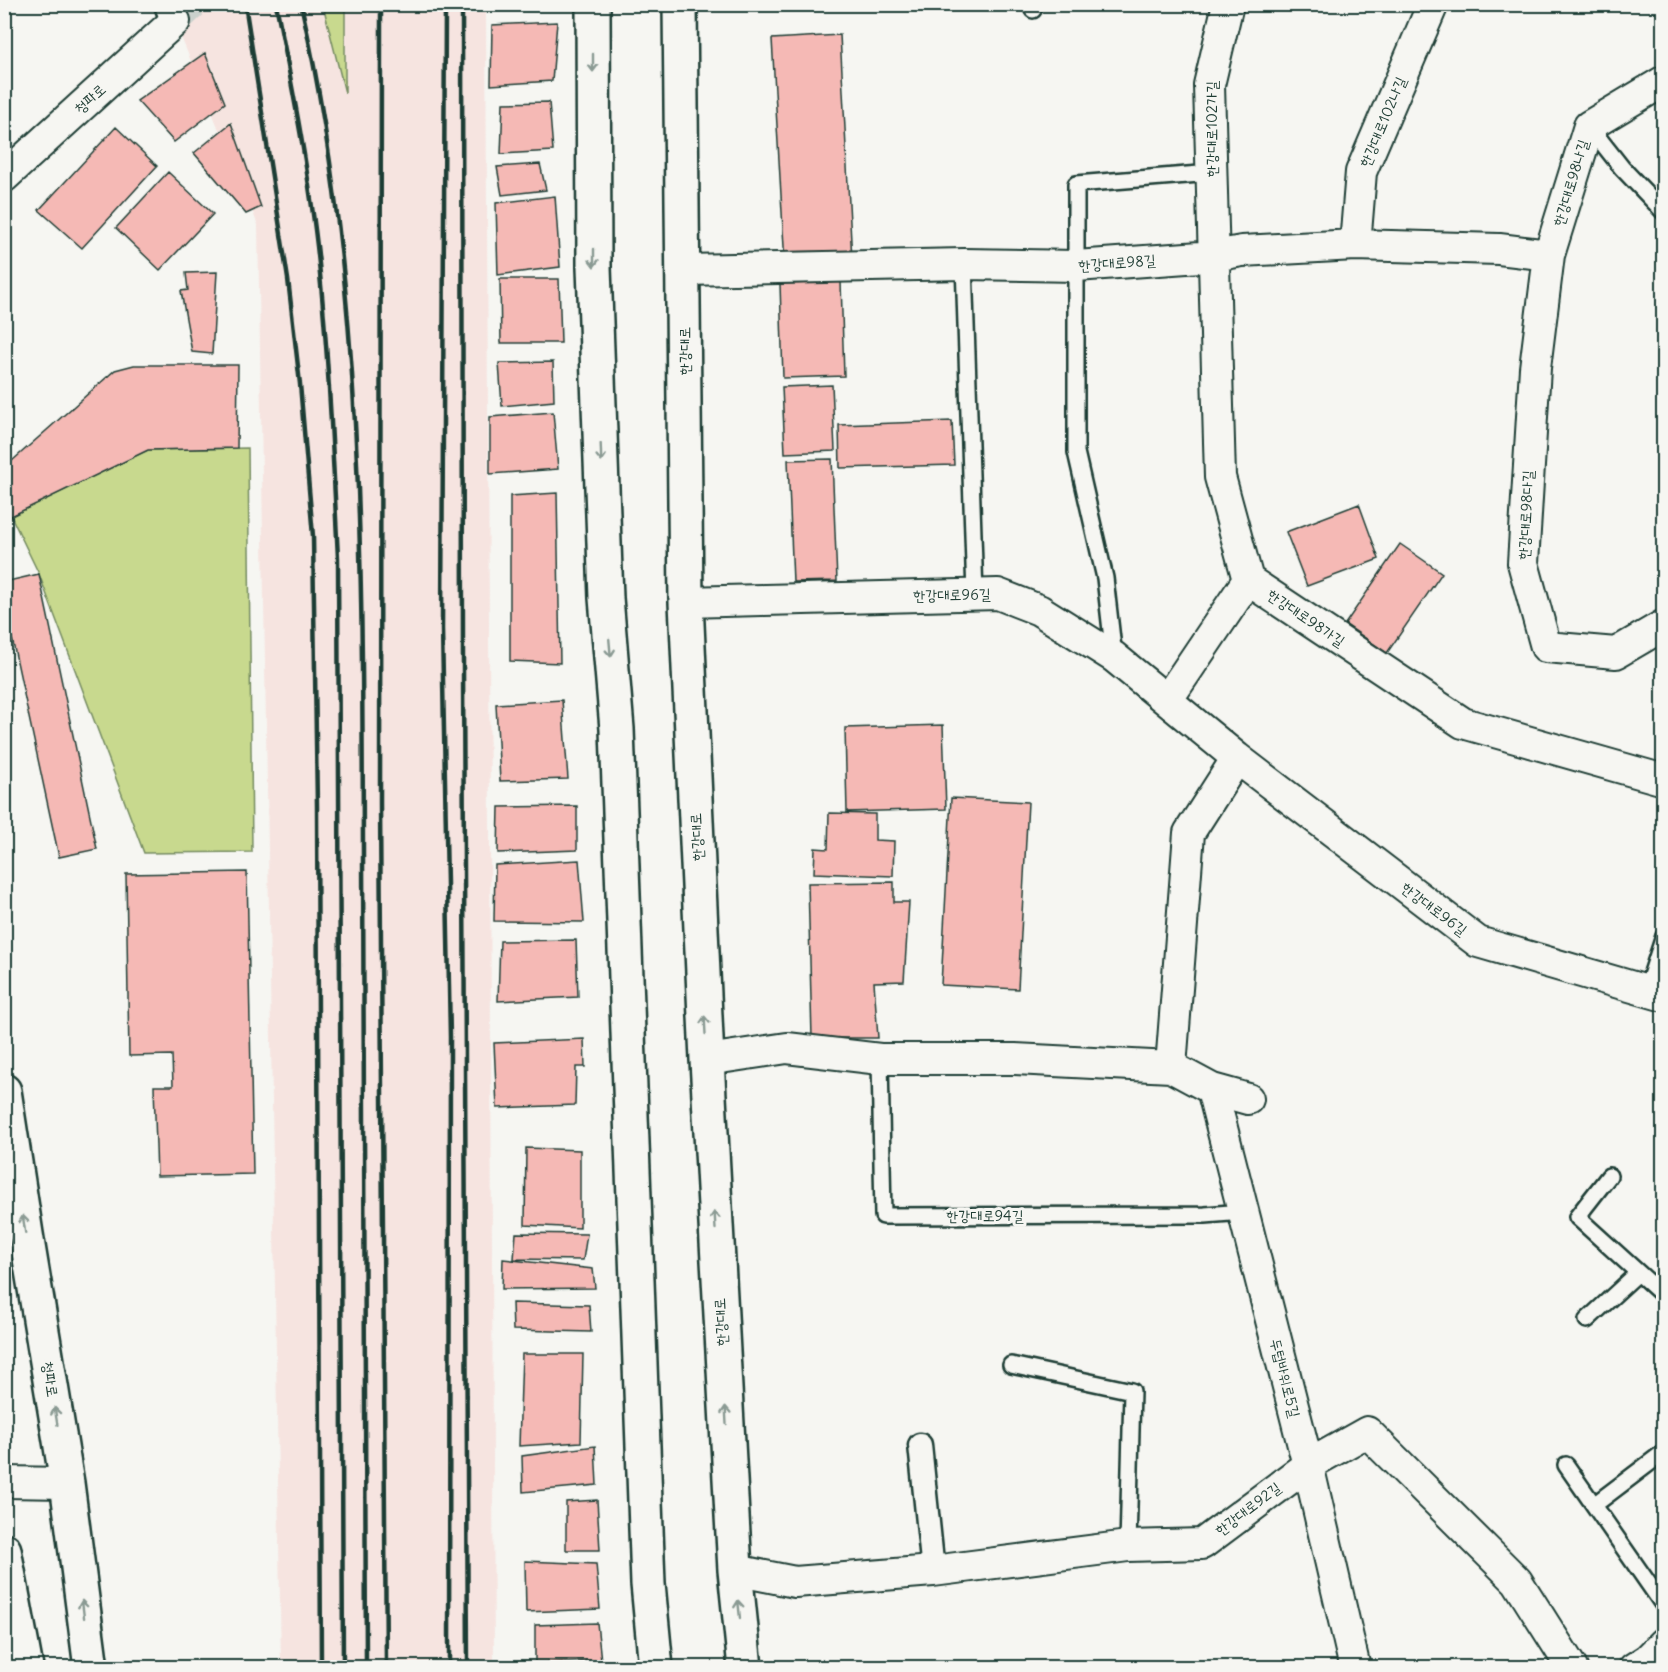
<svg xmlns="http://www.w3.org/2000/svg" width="1668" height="1672" viewBox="0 0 1668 1672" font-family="Delius,'Poor Story',sans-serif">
  <rect width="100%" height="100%" fill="#f6f6f2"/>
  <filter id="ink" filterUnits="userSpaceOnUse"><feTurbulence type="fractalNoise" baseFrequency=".0167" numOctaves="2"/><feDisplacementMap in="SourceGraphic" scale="12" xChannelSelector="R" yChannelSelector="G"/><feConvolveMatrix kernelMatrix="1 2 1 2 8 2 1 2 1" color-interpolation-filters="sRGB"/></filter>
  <g filter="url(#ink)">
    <!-- built -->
    <path fill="#f6e4e0" d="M168 5H486L494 1667H281L258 225Z"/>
    <!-- green -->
    <path fill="#c8d98e" stroke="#748b61" stroke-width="1.5" d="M323 5H345V93Z
      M248 448 252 852 144 853 39 574 11 516 148 450Z"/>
    <!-- building -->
    <path fill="#f5b9b5" stroke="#1f3d34" stroke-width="1.5" d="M501 4H550V6L501 7Z
      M557 22 552 81 491 85 492 25Z
      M840 35 852 260 785 264 772 39Z
      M205 53 225 103 174 142 137 101Z
      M549 102 553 151 501 154 503 103Z
      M231 123 261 207 246 214 194 153Z
      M116 127 157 166 82 248 39 210Z
      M540 164 546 190 502 195 497 167Z
      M168 172 213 214 160 270 116 228Z
      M555 196 560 267 498 275 496 203Z
      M217 272 212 354 192 352 181 291 188 290 186 273Z
      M500 279H559L561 343H501Z
      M841 282 844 376 783 378 780 284Z
      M553 362 554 401 502 406 499 363Z
      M134 365H238L237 448 148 450 5 519 4 468 115 370Z
      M832 385 835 451 785 453 782 387Z
      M553 412 558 469 490 474V417Z
      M952 421 954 465 840 468 839 425Z
      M832 459 837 581 793 582 788 460Z
      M557 493 560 663 510 661V496Z
      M1359 504 1379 559 1307 586 1286 532Z
      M1400 544 1442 573 1387 653 1345 624Z
      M39 574 97 849 59 857 4 601V582Z
      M562 700 568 779 500 781 496 704Z
      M943 725 946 809 847 812 845 728Z
      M951 798 1028 802 1018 989 941 985Z
      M577 806V850L498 853 499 807Z
      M829 813 875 814V840L894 841 893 876 814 873 815 848 828 849Z
      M579 860 584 922 494 921 495 865Z
      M247 872 253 1174 157 1176 154 1086H173L172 1055 129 1056 126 874Z
      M894 882V902H909L904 981 874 982 878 1038H812L808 883Z
      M576 940 578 997 498 1001 500 941Z
      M584 1039 585 1067H576L575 1105 497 1108 494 1043Z
      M526 1148 580 1150V1228L525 1225Z
      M516 1233 587 1234 583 1260 514 1259Z
      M503 1259 593 1269 595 1288 502 1289Z
      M512 1303 589 1305 591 1332 513 1330Z
      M522 1354H583L581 1442 519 1446Z
      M595 1446 597 1485 523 1492 522 1456Z
      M597 1500 600 1550H566V1502Z
      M525 1561 596 1564 600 1609 526 1612Z
      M597 1623 601 1661 535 1663V1625Z"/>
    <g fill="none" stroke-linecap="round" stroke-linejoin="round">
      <!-- minor-tunnel -->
      <path stroke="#cbd1cc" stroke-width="30" stroke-dasharray="30 15" stroke-linecap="butt" d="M175 21 193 4"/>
      <defs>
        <path id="service" d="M162 4 170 26
          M1033 4V10
          M1589 126 1622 168 1664 212
          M964 264 975 595
          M1114 657 1105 578 1076 452V184L1212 173
          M1646 991 1664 936
          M880 1059 883 1216 1205 1215 1243 1212
          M1609 1176 1577 1217 1664 1296
          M1587 1320 1638 1273
          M1011 1365 1132 1391 1128 1546
          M1566 1465 1664 1606
          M1594 1505 1664 1452"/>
        <path id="pedestrian" d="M920 1445 933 1571"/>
        <path id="minor" d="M1228 4 1209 85 1220 477 1248 580 1463 723 1664 780
          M1664 81 1589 126 1549 255 1535 368 1523 563 1546 647 1616 653 1664 625
          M4 177 175 21
          M1355 245 1361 172 1433 4
          M684 270 964 264 1076 266 1214 256 1242 251 1355 245 1499 249 1549 255
          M686 602 998 594 1039 610 1114 657 1237 758 1478 942 1664 996
          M1167 700 1248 580
          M707 1060 787 1048 880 1059H1015L1171 1067 1212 1089 1248 1099
          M1171 1067 1189 833 1237 758
          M1212 1089 1308 1465 1355 1668
          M4 1482 67 1483
          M735 1570 795 1582 933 1571 1128 1546 1202 1544 1308 1465 1367 1432 1517 1581 1572 1668
          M1634 1668 1648 1659 1664 1643"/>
        <path id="primary" d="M593 4 594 267 606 598 617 729 648 1584 656 1668
          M680 4 686 602 707 1060 735 1570 745 1668
          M4 1091 26 1234 67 1483 91 1668
          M4 1550 26 1668"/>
      </defs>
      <!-- service casing -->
      <use href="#service" stroke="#1f3d34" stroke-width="20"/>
      <!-- pedestrian casing -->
      <use href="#pedestrian" stroke="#1f3d34" stroke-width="27"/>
      <!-- minor casing -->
      <use href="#minor" stroke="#1f3d34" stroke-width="34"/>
      <!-- primary casing -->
      <use href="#primary" stroke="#1f3d34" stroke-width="38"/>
      <!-- service -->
      <use href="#service" stroke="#f6f6f2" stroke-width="15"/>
      <!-- pedestrian -->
      <use href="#pedestrian" stroke="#f6f6f2" stroke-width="22"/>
      <!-- minor -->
      <use href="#minor" stroke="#f6f6f2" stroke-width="30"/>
      <!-- primary -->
      <use href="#primary" stroke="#f6f6f2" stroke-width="33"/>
      <!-- rail -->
      <path stroke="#1f3d34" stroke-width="4.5" d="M245 4 288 279 300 384 313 536 317 806 321 1668
        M276 4C293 90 310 177 319 264 329 362 333 460 338 558L343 1668
        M301 4C364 283 362 571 363 855 364 1126 365 1397 366 1668
        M381 4 380 803 386 1668
        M445 4 442 629 450 1037 449 1668
        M462 4 463 667 468 1668"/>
    </g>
    <!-- one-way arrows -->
    <defs><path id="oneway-shaft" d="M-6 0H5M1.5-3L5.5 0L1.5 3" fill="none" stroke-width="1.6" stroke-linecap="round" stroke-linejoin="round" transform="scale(1.5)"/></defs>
    <g stroke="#8a9a93">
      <use href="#oneway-shaft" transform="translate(593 63) rotate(90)"/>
      <use href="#oneway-shaft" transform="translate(594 258) rotate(90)"/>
      <use href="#oneway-shaft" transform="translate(601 453) rotate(88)"/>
      <use href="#oneway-shaft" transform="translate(610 648) rotate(85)"/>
      <use href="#oneway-shaft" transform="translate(705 1025) rotate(-93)"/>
      <use href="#oneway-shaft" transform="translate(715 1220) rotate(-93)"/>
      <use href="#oneway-shaft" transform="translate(24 1224) rotate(-98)"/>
      <use href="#oneway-shaft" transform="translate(726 1415) rotate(-93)"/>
      <use href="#oneway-shaft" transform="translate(56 1416) rotate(-99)"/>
      <use href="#oneway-shaft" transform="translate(83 1609) rotate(-97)"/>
      <use href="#oneway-shaft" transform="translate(739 1609) rotate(-96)"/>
    </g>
  </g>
  <g text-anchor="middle" stroke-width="6" stroke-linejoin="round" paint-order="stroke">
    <!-- street labels -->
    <g font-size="15" fill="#1f3d34" stroke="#f6f6f2">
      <text transform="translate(90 99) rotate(-42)" y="5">청파로</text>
      <text transform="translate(1383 122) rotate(-67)" y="5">한강대로102나길</text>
      <text transform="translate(1212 129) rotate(-90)" y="5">한강대로102가길</text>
      <text transform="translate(1571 183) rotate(-73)" y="5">한강대로98나길</text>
      <text transform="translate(1117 263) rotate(-4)" y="5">한강대로98길</text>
      <text transform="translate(685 351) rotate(-90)" y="5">한강대로</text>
      <text transform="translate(1526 515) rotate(-87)" y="5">한강대로98다길</text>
      <text transform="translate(952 595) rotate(-1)" y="5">한강대로96길</text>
      <text transform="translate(1306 618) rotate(34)" y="5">한강대로98가길</text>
      <text transform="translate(697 837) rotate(-93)" y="5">한강대로</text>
      <text transform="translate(1434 909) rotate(37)" y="5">한강대로96길</text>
      <text x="985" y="1221">한강대로94길</text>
      <text transform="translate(721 1322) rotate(-93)" y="5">한강대로</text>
      <text transform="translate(1285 1378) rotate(76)" y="5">두텁바위로5길</text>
      <text transform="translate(50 1379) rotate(81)" y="5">청파로</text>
      <text transform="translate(1248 1509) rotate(-37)" y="5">한강대로92길</text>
    </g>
  </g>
  <!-- margin -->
  <rect width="1668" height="1672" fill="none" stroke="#f6f6f2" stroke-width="24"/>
  <rect x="12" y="12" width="1644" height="1648" fill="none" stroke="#1f3d34" stroke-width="2" filter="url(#ink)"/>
</svg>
